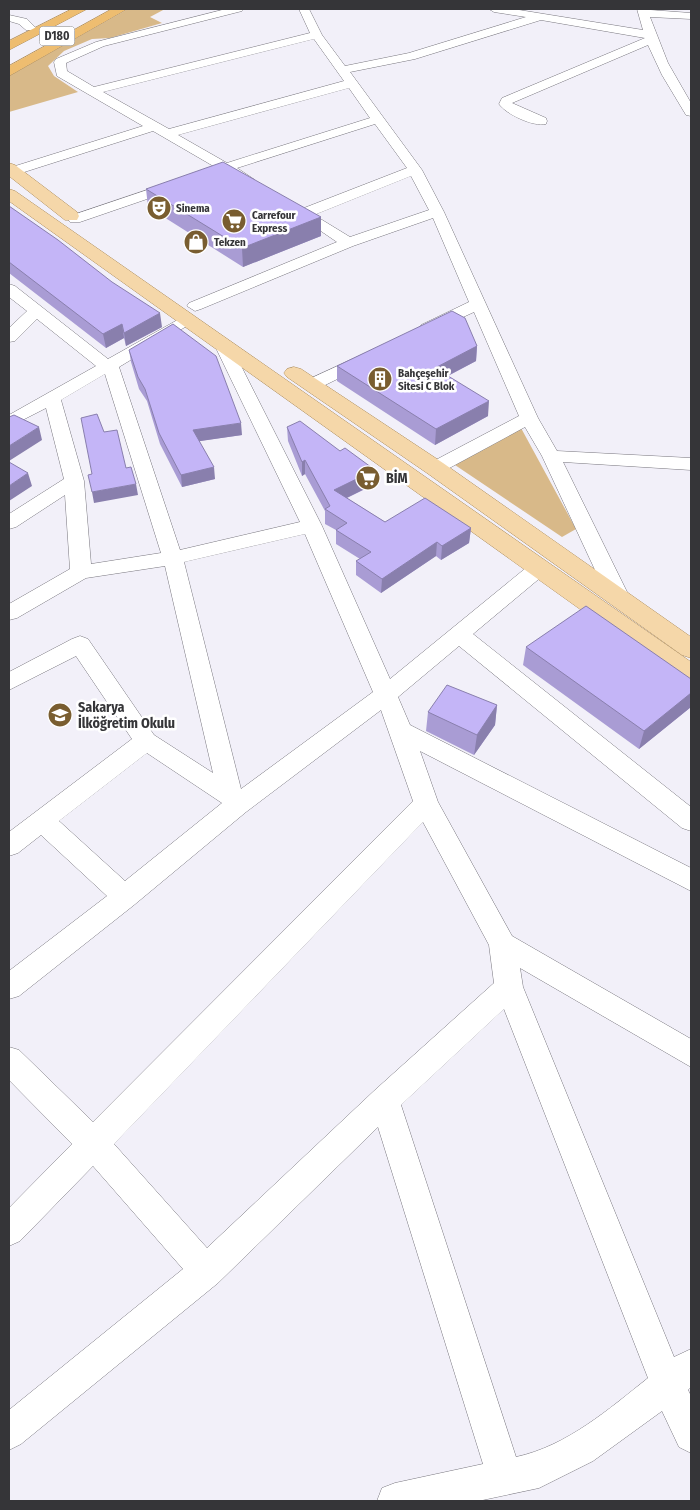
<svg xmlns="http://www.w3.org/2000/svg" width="700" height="1510" viewBox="0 0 700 1510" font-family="'Fira Sans Condensed',sans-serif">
  <rect width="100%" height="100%" fill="#f2f0f9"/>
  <!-- green -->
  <path fill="#d8b989" d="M128 9H165L150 17 162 23 110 38 92 39 64 51 48 66 54 76 78 92 9 112V76Z
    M521 428 576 529 562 537 452 463Z"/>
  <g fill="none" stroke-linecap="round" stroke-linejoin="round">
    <defs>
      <path id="minor" d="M226 9H244L242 11 104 46 66 63 67 71 94 87 310 33 299 9H309L322 35 345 66 409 53 526 17 494 12 489 9H513L643 30 637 9 691 13V19L650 17 668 63 691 103V116L686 115 662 75 648 45 512 103 546 118 547 121 546 124C533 127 506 114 499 104L502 98 645 38 541 20 415 59 350 72 422 170 444 212 538 418 557 451 691 458V470L563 462 631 600 627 605 620 607 613 605 609 600 542 456 525 427 442 472H428L426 468 428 464 519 416 474 312 433 331H421L419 328 421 325 469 302 433 218 353 246 201 309 195 311 187 306 189 303 337 242 287 208 294 204 304 208 407 168 375 124 237 168 255 180 248 184 225 172 213 173 211 170 215 167 153 131 18 174H9V168L143 126 57 76 54 62 56 59 96 42ZM314 39 344 81 169 129 103 92ZM349 88 370 118 227 163 178 135ZM411 176 429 210 350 237 314 215Z
        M9 15 27 19 36 28 34 30H26L19 24 9 21Z
        M177 180 184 184 182 187 80 222H70L68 219 70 216Z
        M9 284 15 286 108 359 181 318 187 316 195 321 119 367 180 550 300 522 215 346 217 342H229L231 346 322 526 390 679 532 563 539 561 546 563 549 568 546 573 473 634 691 807V831L682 828 459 646 398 697 410 725 691 868V891L420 751 438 802 512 936 691 1039V1067L520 968 523 987 674 1357 691 1349V1387L688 1390 691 1396V1453L679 1447 662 1411 593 1461 539 1488 478 1501H377L382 1488 395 1483 483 1464 378 1127 218 1283 21 1444 9 1450V1410L183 1269 93 1166 20 1241 9 1246V1208L72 1144 9 1080V1047L19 1050 93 1122 413 801 381 710 246 812 134 905 19 996 9 999V971L107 896 41 835 18 853 9 856V832L132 739 76 656 9 690V672L72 639 80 636 88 639 154 735 213 773 165 566 86 578 17 618 9 620V604L70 569 65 495 16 527 9 529V514L64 479 46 408 9 427V415L96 366 37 319 15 341 9 342V328L27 311 9 297ZM105 374 161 553 91 564 84 481 61 400ZM305 534 373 692 241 789 184 562ZM147 753 222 803 125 881 59 821ZM423 822 489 945 494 983 375 1090 207 1248 114 1144ZM504 1009 648 1378C609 1409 567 1446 516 1457L401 1105Z
        M366 353 372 354 374 358 372 362 317 389H305L302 385 305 381Z"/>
      <path id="major" d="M9 163 15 165 77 212 79 216 77 220H65L9 176Z
        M9 189 15 191 691 662V684L682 682 9 201Z
        M294 367 301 369 443 463 691 637V658L682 655 427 473 287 377 284 373 287 369Z"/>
      <path id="highway" d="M72 9H87L9 50V41Z
        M112 9H127L9 76V66Z"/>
    </defs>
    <!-- minor casing -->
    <use href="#minor" stroke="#79777f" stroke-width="1"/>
    <!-- major casing -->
    <use href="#major" stroke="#ad8d5c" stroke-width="1"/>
    <!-- highway casing -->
    <use href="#highway" stroke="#ad8d5c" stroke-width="1"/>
    <!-- minor -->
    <use href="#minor" fill="#fff" fill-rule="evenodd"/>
    <!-- major -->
    <use href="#major" fill="#f5d7a9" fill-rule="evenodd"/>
    <!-- highway -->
    <use href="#highway" fill="#eebd70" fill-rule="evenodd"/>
  </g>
  <!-- wall -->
  <path fill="#a99cd4" d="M146 189 321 217V236L243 267 148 207Z
    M9 206 162 327 126 346 124 338 106 348 9 273Z
    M477 346 476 361 448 376 488 416 435 445 337 381V366Z
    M129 350 242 435 199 441 215 479 182 487 160 444 147 401 139 389 131 362Z
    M287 427 375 484 347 498 385 522 471 528 469 543 441 560 436 556 381 593 356 575V561L360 559 336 544V530L325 524V511L305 474 302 476 288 441Z
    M526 647 691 679V707L639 749 523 665Z
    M497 705 495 725 474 755 426 731 428 712Z"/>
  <!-- shaded-wall -->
  <path fill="#897fad" d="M321 217V236L243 267 242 248Z
    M160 313 162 327 126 346 124 333Z
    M122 324 124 338 106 348 103 334Z
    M477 346 476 361 434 383 435 368Z
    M489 401 488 416 435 445 436 429Z
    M241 423 242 435 194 442 193 430Z
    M39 427 42 440 9 461V446Z
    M305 460V474L302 476V462Z
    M214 467 215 479 182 487 181 475Z
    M375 470V484L334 504V490Z
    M28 473 32 486 9 501V486Z
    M136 484 138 495 94 503 92 492Z
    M471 528 469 543 441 560 442 546Z
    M437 542 436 556 381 593 382 579Z
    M691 693V707L639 749 644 731Z
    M497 705 495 725 474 755 477 735Z"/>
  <!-- building -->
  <path fill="#c4b5f7" stroke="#897fad" d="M223 162 321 217 242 248 146 189Z
    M9 206 58 240 112 282 160 313 124 333 122 324 103 334 9 262Z
    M452 311 465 318 477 346 435 368 489 401 436 429 337 366Z
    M173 324 216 356 241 423 193 430 214 467 181 475 159 433 145 389 138 377 129 350Z
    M97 414 104 432 117 430 126 468 131 467 136 484 92 492 88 475 92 474 81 418Z
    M14 415 39 427 9 446V417Z
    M300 421 340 451 345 448 375 470 334 490 385 522 425 498 471 528 442 546 437 542 382 579 356 561 371 552 336 530 347 523 325 509 330 506 305 460 302 462 287 427Z
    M9 462 28 473 9 486Z
    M586 606 691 679V693L644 731 526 647Z
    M447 685 497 705 477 735 428 712Z"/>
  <!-- icons -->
  <defs>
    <symbol id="theatre-disc" viewBox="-11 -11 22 22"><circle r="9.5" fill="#795d30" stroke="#fff"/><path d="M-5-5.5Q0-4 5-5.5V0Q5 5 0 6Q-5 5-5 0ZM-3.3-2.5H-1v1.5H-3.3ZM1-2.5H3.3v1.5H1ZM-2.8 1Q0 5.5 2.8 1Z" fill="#fff"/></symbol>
    <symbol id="supermarket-disc" viewBox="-11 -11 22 22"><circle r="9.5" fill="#795d30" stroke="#fff"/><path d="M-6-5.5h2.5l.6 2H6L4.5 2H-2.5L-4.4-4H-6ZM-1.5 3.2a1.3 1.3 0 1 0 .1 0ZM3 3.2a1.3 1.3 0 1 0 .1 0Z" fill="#fff"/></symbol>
    <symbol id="shop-disc" viewBox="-11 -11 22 22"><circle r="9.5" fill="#795d30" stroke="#fff"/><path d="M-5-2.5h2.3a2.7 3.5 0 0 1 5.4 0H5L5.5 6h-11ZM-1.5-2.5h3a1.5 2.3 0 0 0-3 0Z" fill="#fff"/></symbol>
    <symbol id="building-disc" viewBox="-11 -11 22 22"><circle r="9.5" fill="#795d30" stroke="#fff"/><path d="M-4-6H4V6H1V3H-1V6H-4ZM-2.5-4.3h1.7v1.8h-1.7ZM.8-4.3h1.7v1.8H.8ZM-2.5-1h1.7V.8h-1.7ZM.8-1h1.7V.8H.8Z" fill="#fff"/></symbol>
    <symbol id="school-disc" viewBox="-11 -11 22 22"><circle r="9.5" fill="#795d30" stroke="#fff"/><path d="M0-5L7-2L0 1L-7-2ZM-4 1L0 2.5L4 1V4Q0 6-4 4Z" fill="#fff"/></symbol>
  </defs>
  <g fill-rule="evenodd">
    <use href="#theatre-disc" x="145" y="194" width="28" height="28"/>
    <use href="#supermarket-disc" x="220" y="207" width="28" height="28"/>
    <use href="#shop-disc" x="182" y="228" width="28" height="28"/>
    <use href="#building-disc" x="366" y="365" width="28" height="28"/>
    <use href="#supermarket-disc" x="354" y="464" width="28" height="28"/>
    <use href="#school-disc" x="46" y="701" width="28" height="28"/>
  </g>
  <g text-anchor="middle" stroke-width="5" stroke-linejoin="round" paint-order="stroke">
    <!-- far-poi labels -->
    <g font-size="11" font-weight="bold" fill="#353538" stroke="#fff" text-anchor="start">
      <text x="176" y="212">Sinema</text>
      <text x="252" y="219">Carrefour<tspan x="252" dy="13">Express</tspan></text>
      <text x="214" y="246">Tekzen</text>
      <text x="398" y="377">Bahçeşehir<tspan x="398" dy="13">Sitesi C Blok</tspan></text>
    </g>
    <!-- shield labels -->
    <rect fill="#fff" stroke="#727274" stroke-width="1" x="39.5" y="26.5" width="35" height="19" rx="4"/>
    <g font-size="12" font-weight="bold" fill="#353538">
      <text x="57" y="40">D180</text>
    </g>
    <!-- poi labels -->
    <g font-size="14" font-weight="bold" fill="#353538" stroke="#fff" text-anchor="start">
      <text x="386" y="483">BİM</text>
      <text x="78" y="712">Sakarya<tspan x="78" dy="16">İlköğretim Okulu</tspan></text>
    </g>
  </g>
  <!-- border -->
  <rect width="700" height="1510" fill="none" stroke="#353538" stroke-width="20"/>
</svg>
